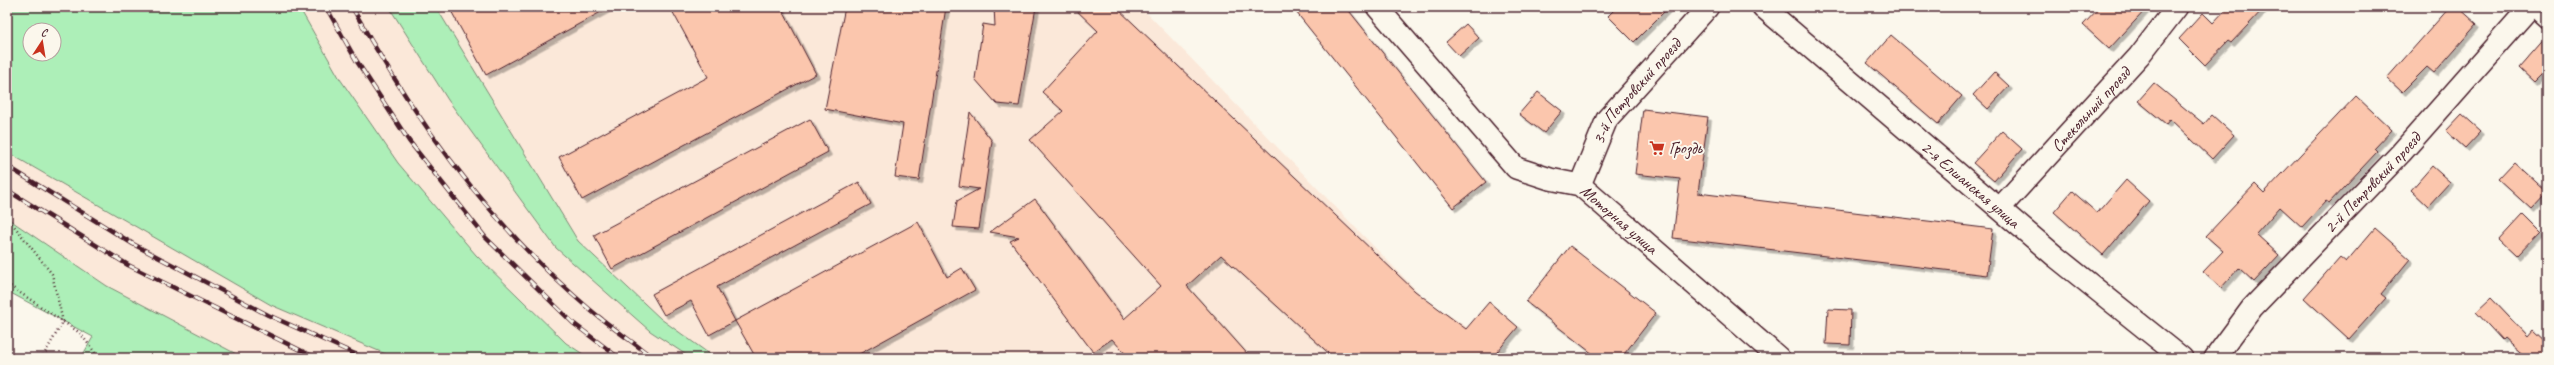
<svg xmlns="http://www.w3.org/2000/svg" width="2554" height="365" viewBox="0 0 2554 365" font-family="Caveat,sans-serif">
  <defs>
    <filter id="shadow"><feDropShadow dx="3.5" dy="3.5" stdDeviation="0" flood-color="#0004"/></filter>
  </defs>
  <rect width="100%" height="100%" fill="#fbf7ec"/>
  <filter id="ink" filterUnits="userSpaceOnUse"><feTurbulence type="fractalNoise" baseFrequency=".025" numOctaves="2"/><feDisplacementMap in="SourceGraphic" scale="8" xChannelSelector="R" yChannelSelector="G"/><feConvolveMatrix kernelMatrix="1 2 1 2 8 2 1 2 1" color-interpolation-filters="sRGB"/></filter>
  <g filter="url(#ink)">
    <!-- built -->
    <path fill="#fbe8d9" d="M299 7H389L448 100 650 331 691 358H589L566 343 476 255 398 163 340 79Z
      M436 7H1141L1425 299 1513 358H715L661 319 578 241Z
      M7 152 271 305 395 358H244L107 286 7 218Z"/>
    <!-- green -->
    <path fill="#adefb8" stroke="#7c8772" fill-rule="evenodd" d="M7 7H299L340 79 398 163 476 255 566 343 589 358H395L271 305 7 152ZM30 30H54V54H30Z
      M389 7H436L578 241 661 319 715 358H691L650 331 556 248 448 100Z
      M7 218 107 286 244 358H81L93 337 7 291Z"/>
    <!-- building -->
    <path fill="#fbc6ad" stroke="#4a1f2b" filter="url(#shadow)" d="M449 7H610L486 75Z
      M670 7H781L816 74 582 200 559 157 708 77Z
      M845 7H946L919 180 895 177 903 124 825 109Z
      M994 7H1036L1019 106 997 104 975 79 983 24 995 26Z
      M1073 7H1116L1415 291 1466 329 1489 302 1518 327 1492 358H1334L1221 255 1187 286 1251 358H1129L1112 339 1093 352 1010 241 1019 237 990 232 1035 199 1124 319 1161 286 1030 140 1063 111 1042 92 1098 31Z
      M1292 7H1346L1486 182 1453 208Z
      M1617 7H1669L1634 42 1608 16Z
      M2100 7H2148L2109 49 2083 25Z
      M2228 7H2265L2231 43 2228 41 2205 65 2179 39 2203 13 2213 23Z
      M2450 7H2458L2477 24 2434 73 2427 67 2402 92 2387 78Z
      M1466 24 1479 38 1459 56 1446 42Z
      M1891 35 1962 96 1938 124 1867 63Z
      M2547 36V69L2534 82 2519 68Z
      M1994 72 2009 86 1988 109 1973 95Z
      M2154 83 2204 124 2212 115 2234 135 2212 159 2170 119 2166 124 2138 101Z
      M1538 92 1562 111 1544 133 1519 114Z
      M2356 96 2392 130 2374 149 2377 152 2329 203 2326 201 2302 227 2280 207 2256 234 2279 255 2254 282 2239 268 2221 288 2203 272 2223 251 2206 236 2255 184 2264 193Z
      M1643 109 1708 117 1698 193 1993 229 1987 275 1673 238 1680 179 1635 174Z
      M970 112 992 141 979 229 953 227 957 201 979 189 959 186Z
      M2462 114 2481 131 2465 148 2446 131Z
      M810 119 828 152 612 269 594 235Z
      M2002 131 2022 149 1994 181 1973 163Z
      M2514 162 2547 192 2531 209 2498 179Z
      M2432 166 2450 182 2428 206 2411 190Z
      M2126 180 2149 201 2103 255 2054 212 2072 191 2097 213Z
      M859 182 871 204 717 287 735 321 709 335 691 301 664 315 652 294Z
      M2523 214 2540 231 2516 256 2499 240Z
      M918 222 947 277 962 268 975 290 852 358H756L735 321Z
      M2375 228 2410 259 2381 294 2386 298 2349 339 2304 298 2340 257 2346 262Z
      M1570 246 1656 313 1621 358H1598L1526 302Z
      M2491 298 2527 336 2532 330 2547 344V358H2527L2504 338 2502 340 2476 312Z
      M1828 309 1851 310 1850 345 1826 344Z"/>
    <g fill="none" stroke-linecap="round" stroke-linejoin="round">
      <defs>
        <path id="lane" d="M2530 8 2547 23"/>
        <g id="street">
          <path id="s1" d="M1377 7 1516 168 1550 179 1580 185 1779 358"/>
          <path id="s2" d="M1763 7 2056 257 2182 358"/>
          <path id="s3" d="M1580 185 1607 119 1708 7"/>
          <path id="s4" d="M2000 208 2139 56 2177 7"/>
          <path id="s5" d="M2215 358 2252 308 2401 153 2530 7"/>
        </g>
      </defs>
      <!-- lane casing -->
      <use href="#lane" stroke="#4a1f2b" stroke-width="14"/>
      <!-- street casing -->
      <use href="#street" stroke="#4a1f2b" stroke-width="24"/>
      <!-- path -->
      <path stroke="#4a1f2b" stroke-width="2.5" stroke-dasharray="1 3" stroke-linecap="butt" d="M7 217 52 274 63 322 42 358
        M7 284 80 333 99 358"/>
      <!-- lane -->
      <use href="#lane" stroke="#fbf7ec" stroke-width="11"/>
      <!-- street -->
      <use href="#street" stroke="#fbf7ec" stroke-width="21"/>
      <defs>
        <path id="rail" d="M326 7 356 60 409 141 485 237 573 323 619 358
          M352 7C414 119 491 225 588 308 609 326 632 341 653 358
          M7 166 133 244 268 315 364 358
          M7 190 128 265 316 358"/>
      </defs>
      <!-- rail casing -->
      <use href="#rail" stroke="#4a1f2b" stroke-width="4.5"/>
      <!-- rail -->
      <use href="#rail" stroke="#fbf7ec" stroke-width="3" stroke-dasharray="9" stroke-linecap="butt"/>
    </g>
  </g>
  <!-- icons -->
  <defs>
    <symbol id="supermarket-bare" viewBox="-9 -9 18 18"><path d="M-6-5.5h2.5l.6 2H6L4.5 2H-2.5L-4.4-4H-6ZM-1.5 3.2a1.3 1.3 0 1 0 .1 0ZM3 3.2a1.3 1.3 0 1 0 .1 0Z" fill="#c8321e" stroke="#fbf7ec" stroke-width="2.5" paint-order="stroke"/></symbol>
  </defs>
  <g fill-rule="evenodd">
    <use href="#supermarket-bare" x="1646" y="137" width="22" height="22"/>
  </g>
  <g text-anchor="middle" stroke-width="4" stroke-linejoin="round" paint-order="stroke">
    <!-- street labels -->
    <g font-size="17" fill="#4a1f2b" stroke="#fbf7ec">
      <text dy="6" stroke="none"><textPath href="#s3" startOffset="111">3-й Петровский проезд</textPath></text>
      <text dy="6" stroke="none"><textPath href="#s4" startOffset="134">Стекольный проезд</textPath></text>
      <text dy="6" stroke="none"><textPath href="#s5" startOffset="236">2-й Петровский проезд</textPath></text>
      <text dy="6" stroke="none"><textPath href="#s2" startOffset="273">2-я Елшанская улица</textPath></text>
      <text dy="6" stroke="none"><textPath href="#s1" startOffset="331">Моторная улица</textPath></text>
    </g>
    <!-- poi labels -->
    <g font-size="17" fill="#4a1f2b" stroke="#fbf7ec" text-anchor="start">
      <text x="1669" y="154">Гроздь</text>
    </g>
  </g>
  <!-- margin -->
  <rect width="2554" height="365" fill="none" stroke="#fbf7ec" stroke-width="24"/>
  <rect x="12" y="12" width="2530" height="341" fill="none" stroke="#4a1f2b" stroke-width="1.5" filter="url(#ink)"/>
  <!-- north arrow -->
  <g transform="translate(42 42) rotate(12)"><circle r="19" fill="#fbf7ec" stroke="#b4a19f"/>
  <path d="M0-3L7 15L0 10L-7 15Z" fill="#c8321e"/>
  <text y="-6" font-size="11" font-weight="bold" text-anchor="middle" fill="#4a1f2b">С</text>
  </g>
</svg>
